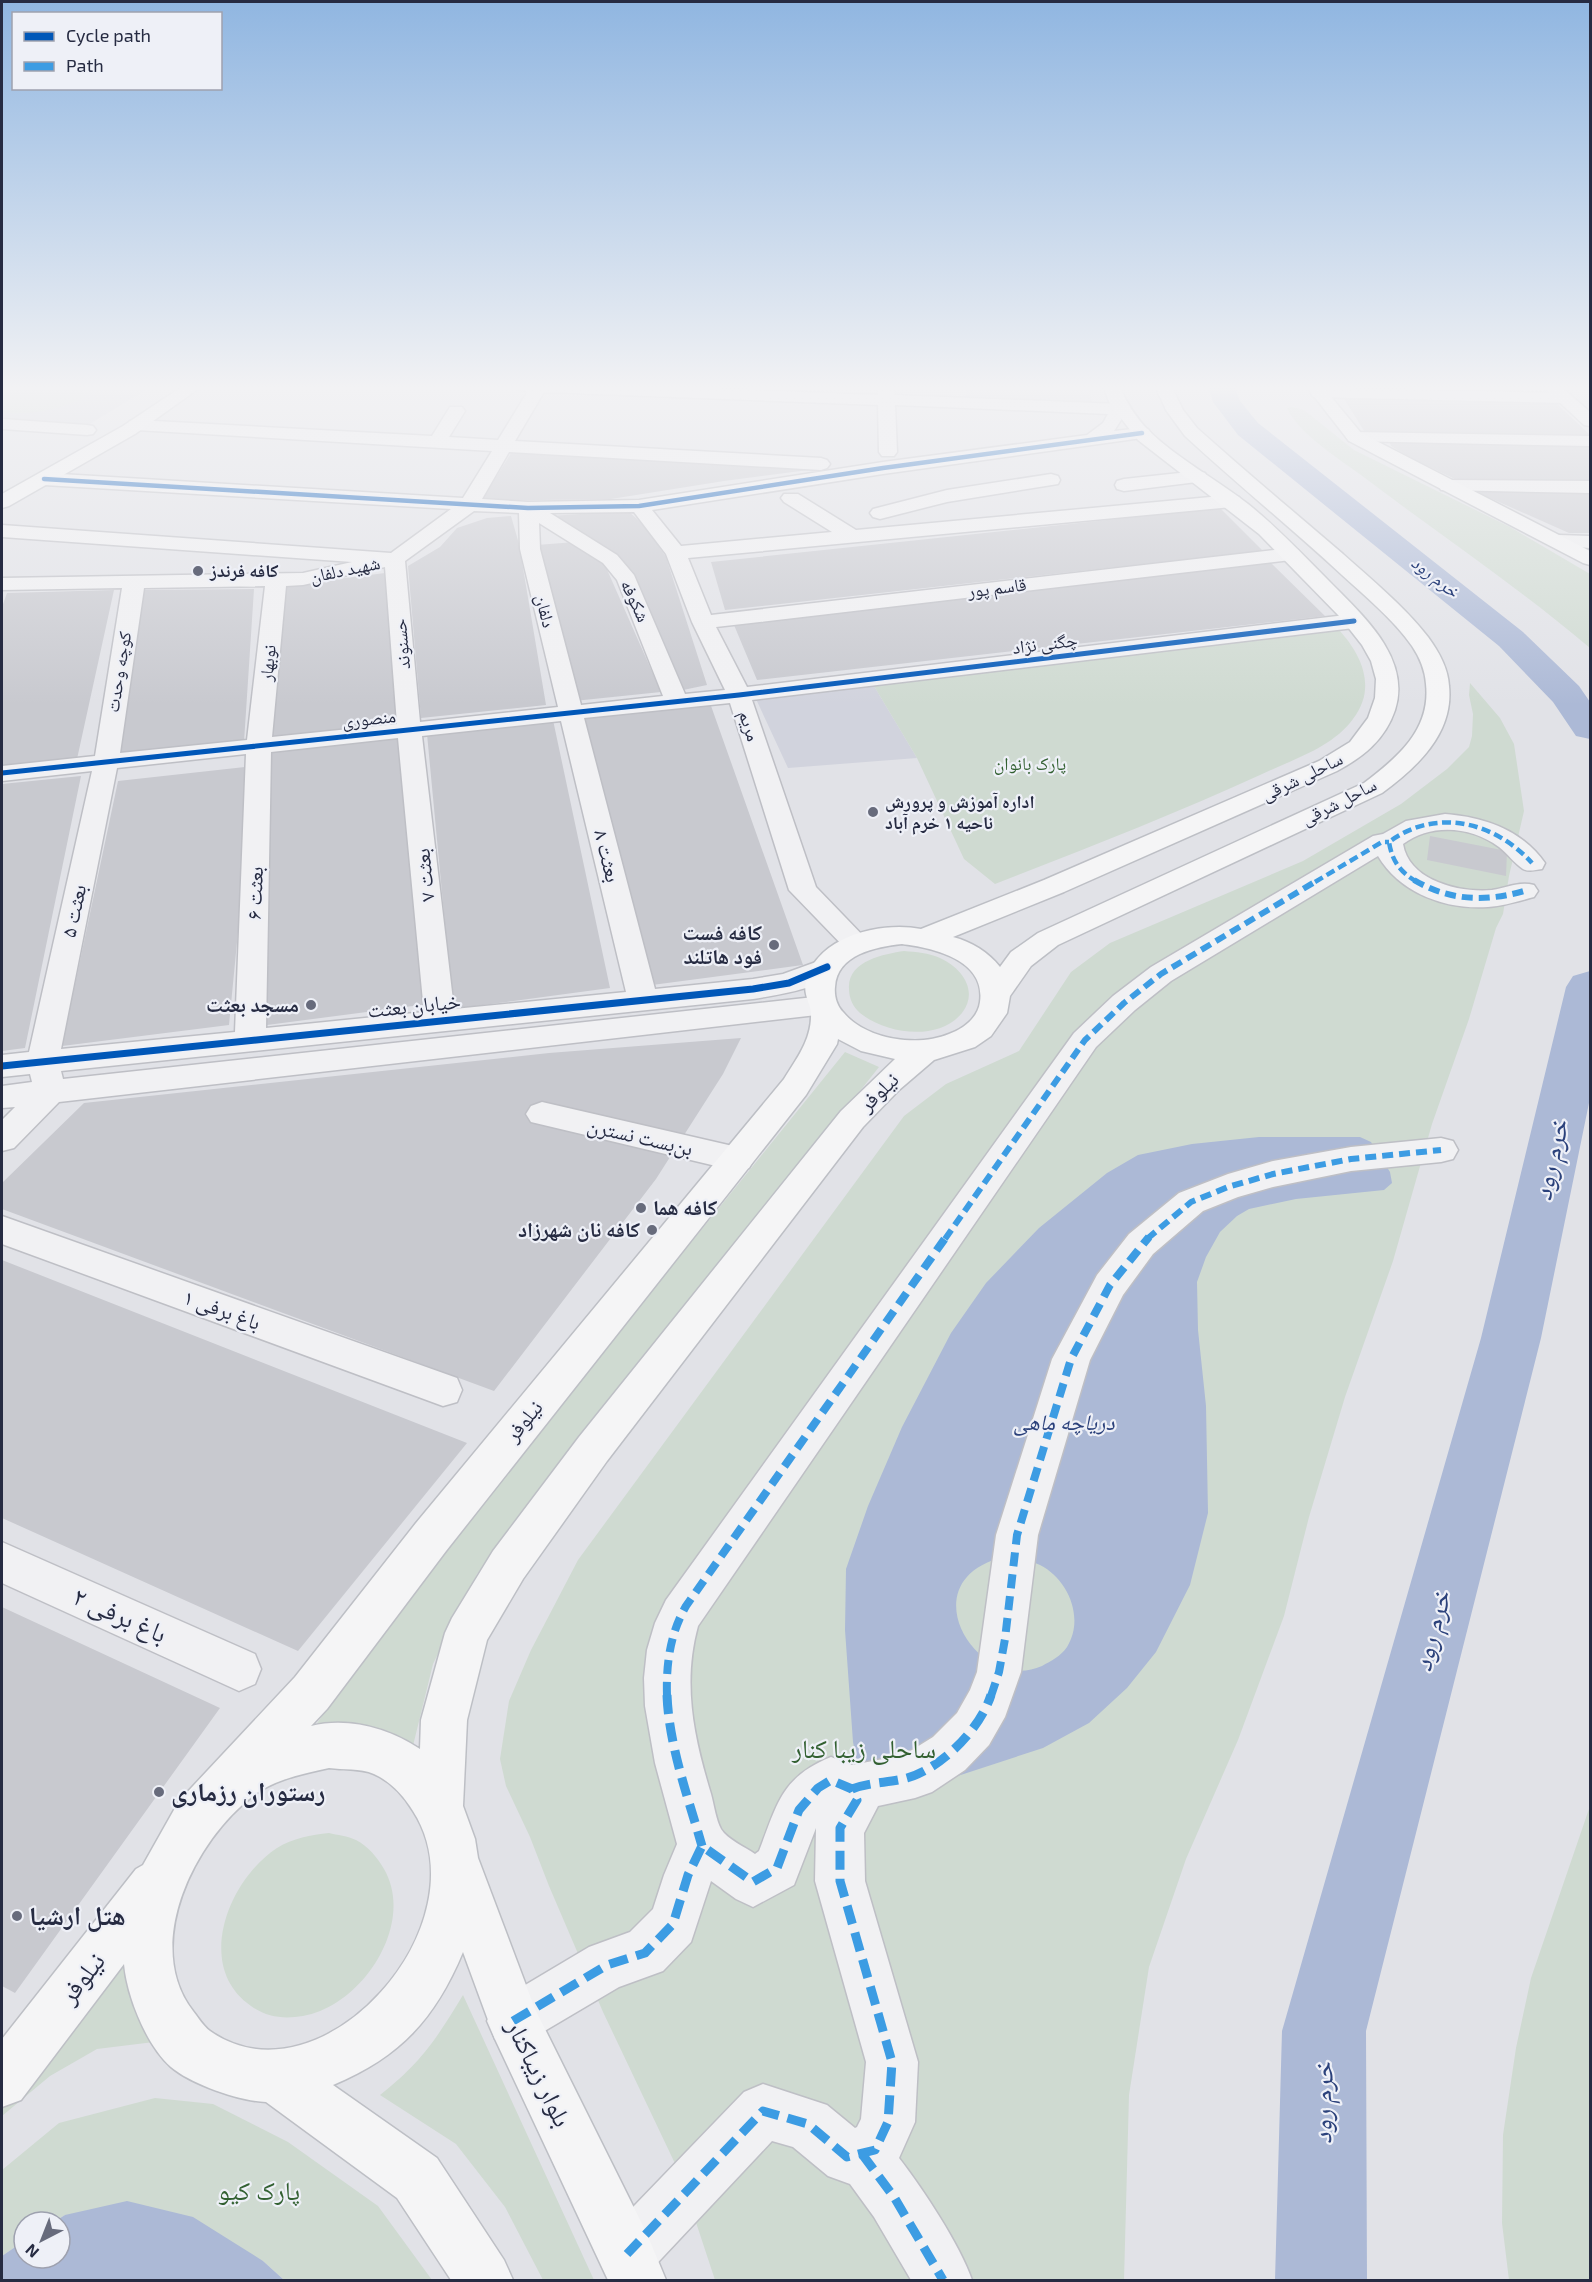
<svg xmlns="http://www.w3.org/2000/svg" width="1592" height="2282" viewBox="0 0 1592 2282" font-family="'Exo 2','Noto Naskh Arabic',sans-serif">
  <rect width="100%" height="100%" fill="#e1e2e7"/>
  <!-- built -->
  <path fill="#d1d3dd" d="M2 386H152L80 430 2 424Z
    M967 386H1090L1092 407 965 401Z
    M871 681 917 758 788 768 756 699Z"/>
  <!-- green -->
  <path fill="#cfdad1" d="M2 386H99C73 409 37 415 2 413Z
    M1292 407 1304 410 1354 450 1510 527 1590 574V648C1517 586 1437 533 1361 475 1338 458 1298 433 1287 408Z
    M1339 630C1362 655 1377 688 1353 719 1332 748 1291 760 1260 775 1173 815 1084 849 995 884L964 859 917 758 871 681Z
    M1470 683 1500 718 1514 744 1524 811 1509 876 1503 914 1496 928 1469 1019 1432 1124 1393 1261 1345 1397 1309 1517 1284 1616 1238 1740 1186 1859 1149 1967 1129 2095 1124 2280H715L680 2174 603 2012 549 1886 530 1837 506 1786 500 1759 509 1701 531 1650 578 1560 904 1116 946 1084 1019 1051 1071 972 1110 943 1303 861 1401 804 1447 769 1469 747 1472 736 1473 714 1469 695Z
    M904 951C916 952 929 953 940 958 962 968 979 991 962 1013 938 1042 886 1034 860 1013 853 1007 849 998 849 989 847 961 884 954 904 951Z
    M845 1052 879 1067 477 1574 433 1664 410 1758 308 1736 415 1584Z
    M1590 1806V2280H1509L1502 2223 1503 2135 1516 2048 1531 1978Z
    M329 1833C337 1835 348 1836 356 1840 368 1846 377 1857 384 1869 416 1924 362 2006 303 2016 285 2019 267 2018 251 2006 194 1967 228 1880 277 1848 293 1838 311 1835 329 1833Z
    M129 1952 154 2042 97 2049 50 2076 2 2116V2100Z
    M463 1995 594 2280H543L505 2207 456 2144 380 2095C421 2063 437 2038 463 1995Z
    M155 2098 213 2104 288 2142 378 2206 432 2280H284L263 2261 65 2215 54 2222H24V2241L2 2256V2170L59 2123Z"/>
  <!-- water -->
  <path fill="#acb9d6" fill-rule="evenodd" d="M1259 1137H1360L1371 1142 1390 1172 1392 1183 1384 1190 1296 1199 1249 1209 1237 1216 1220 1232 1206 1257 1197 1282 1198 1330 1206 1406 1208 1513 1190 1585 1156 1652 1127 1688 1089 1723 1043 1748 924 1787 859 1772 853 1742 845 1630 846 1569 868 1506 902 1427 951 1333 986 1283 1039 1228 1107 1173 1138 1155 1192 1144ZM1004 1557C1017 1558 1028 1559 1040 1565 1068 1579 1085 1618 1067 1647 1061 1656 1051 1661 1042 1666 977 1695 907 1580 1004 1557Z
    M127 2201 193 2217 263 2261 284 2280H2V2256L24 2241V2258H60V2222H54L65 2215Z"/>
  <g fill="none" stroke-linecap="round" stroke-linejoin="round">
    <!-- river -->
    <path fill="#acb9d6" fill-rule="evenodd" d="M1208 386H1234L1240 401 1258 423 1523 632 1579 686 1590 702V739L1576 736 1553 702 1499 646 1238 435 1213 402Z
      M1590 971V1098L1541 1338 1366 2031 1367 2280H1275L1282 2031 1481 1338 1566 987 1573 976Z"/>
  </g>
  <!-- building -->
  <path fill="#c8c9cf" d="M1343 397 1555 402 1590 435 1366 434Z
    M1389 440 1590 444V481L1457 480 1411 458 1391 446Z
    M513 450 824 468 724 481 611 499 481 501Z
    M1474 491 1590 492V533H1569Z
    M1220 508 1263 551 725 610 711 562Z
    M628 511 644 525 666 557 707 685 683 690 630 573 549 516Z
    M511 516 519 544 546 705 421 718 408 566 440 547 457 528 487 518Z
    M575 542 605 565 661 692 574 701 537 545Z
    M1265 557 1325 616 757 680 734 625Z
    M385 573 398 724 269 737 283 586Z
    M254 589 244 742 111 756 141 590Z
    M114 590 77 759 2 767V607L7 593Z
    M710 703 803 965 652 985 579 718Z
    M553 720 610 988 453 1009 427 734Z
    M400 738 428 1004 267 1025V750Z
    M254 766 229 1025 62 1046 118 781Z
    M81 776 25 1048 2 1051V784Z
    M1430 836 1507 851 1506 876 1427 860Z
    M741 1038 723 1074 656 1179 494 1391 2 1209V1183L84 1103 549 1053Z
    M2 1260 467 1443 298 1651 2 1518Z
    M2 1607 220 1708 15 1993 2 1986Z"/>
  <g fill="none" stroke-linecap="round" stroke-linejoin="round">
    <defs>
      <path id="minor" d="M517 386H646L878 395V386H894L895 395 1119 404 1125 405 1128 409 1114 431 1142 428 1148 429 1151 433 1148 437 1142 438 883 474 652 510 681 546 832 532 784 502 781 498 784 494H798L856 530 1232 495 1239 497 1242 501 1239 505 1232 507 688 558 711 615 1291 548 1298 550 1301 554 1298 558 1291 560 716 627 747 687 1354 614 1362 616 1365 621 1362 626 1354 628 752 700 816 887 871 944 867 950 857 953 847 950 789 890 730 703 584 718 655 989 753 979 783 974 827 958 837 960 842 967C828 988 777 995 753 999L61 1071 63 1079 823 996 834 999 838 1006 834 1013 59 1102 14 1148 2 1151V1120L15 1107 2 1108V1086L32 1082 30 1074 2 1077V1055L29 1052 92 771 2 781V766L95 756 122 588 2 590V578L303 573 352 562 2 537V525L391 553 451 509 44 485 37 483 35 479 37 475 44 473 463 498 492 451 136 430 130 429 127 425 130 421 136 420 432 436 450 407H462L465 411 449 437 498 440 528 391 519 390ZM544 392 878 405 879 452 882 456H894L897 452 895 405 1108 414 1103 423 1087 435 883 462 639 500 528 502 482 499 509 452 821 470 827 468 830 464 827 460 821 458 515 441ZM474 511 519 513 520 549 558 707 420 722 405 561ZM634 512 666 554 692 622 725 690 685 694 634 575 617 555 550 513ZM539 523 603 563 617 580 663 696 581 705 540 549ZM385 567 397 724 272 737 286 586 303 585ZM265 586 247 740 120 753 144 588ZM561 721 626 992 454 1009 422 736ZM398 738 424 1012 266 1028 271 752ZM246 754 235 1032 61 1049 117 768Z
        M1319 388 1564 393 1570 394 1572 398 1570 402 1564 403 1313 397 1311 393Z
        M2 419 87 425 93 426 96 430 93 434 87 435 2 429Z
        M1355 432 1590 436V446L1349 441 1346 437 1349 433Z
        M1198 471 1205 473 1207 477 1205 481 1124 491 1117 489 1115 485 1117 481 1124 479Z
        M1051 474 1058 476 1060 480 1058 484 947 502 880 519 873 517 870 513 873 509 947 490Z
        M1448 480 1590 481V493L1441 490 1439 486 1441 482Z
        M1559 535 1590 536V548L1552 545 1549 541 1552 537Z
        M1445 814C1484 817 1522 830 1545 863L1542 869C1535 870 1529 872 1523 869 1515 864 1507 853 1499 847 1471 826 1431 823 1403 844 1409 881 1460 893 1492 890 1507 888 1519 881 1534 885L1538 891 1534 897C1519 901 1503 906 1488 907 1445 910 1400 893 1378 856L1171 981 1135 1010 1096 1047 698 1626C682 1684 694 1738 711 1794 714 1805 716 1820 721 1829 727 1839 745 1847 755 1854L759 1851C777 1805 781 1777 831 1757L852 1765 904 1755 933 1737 957 1713 970 1690 977 1672 996 1535 1052 1359 1097 1275 1129 1234 1179 1193 1228 1174 1273 1161 1351 1147 1441 1138 1453 1141 1458 1150 1453 1159 1441 1162 1351 1171 1273 1187 1238 1197 1203 1211 1153 1254 1123 1295 1090 1360 1038 1535 1021 1672 1005 1717 989 1745 965 1770 932 1792 915 1798 878 1806 864 1833 865 1881 918 2062 915 2122 899 2158C923 2189 960 2245 972 2280H911L874 2217 850 2184 828 2176 793 2147 772 2141 647 2274C631 2281 623 2281 607 2274L598 2254 607 2234 744 2092 763 2084 827 2105 855 2128 857 2127 861 2119 866 2062 815 1881 816 1828 794 1885 753 1907 736 1899 711 1881 691 1942 663 1971 619 1987 531 2039 513 2047 495 2039 487 2021 495 2003 589 1947 630 1932 653 1909 664 1875 677 1844 655 1763 645 1706 644 1678 647 1650 655 1623 666 1600 1074 1033 1113 996 1151 967 1373 836 1383 834 1406 821Z
        M542 1102 737 1147 749 1150 754 1159 749 1168 737 1171 531 1122 526 1114 531 1106Z
        M2 1216 457 1378 462 1390 457 1402 443 1406 2 1244Z
        M2 1542 255 1654 261 1669 255 1684 239 1691 2 1583Z"/>
      <path id="major" d="M183 386H202L135 434 9 506 2 508V494L123 426Z
        M1103 386H1119C1127 403 1135 417 1149 431 1178 459 1216 479 1248 504 1277 527 1302 554 1328 580 1361 614 1412 657 1395 710 1385 740 1363 757 1337 771L1064 892 953 937C972 942 988 952 1000 967L1011 952 1038 933 1364 783C1397 758 1431 730 1426 684 1425 670 1420 658 1412 646 1393 619 1366 597 1342 575 1290 527 1236 483 1185 436L1166 410 1155 386H1171L1183 410 1197 428C1245 471 1294 512 1343 554 1372 580 1404 606 1428 637 1439 652 1448 668 1449 686 1454 734 1416 768 1382 793L1058 945 1031 966 1010 996 1007 1013 991 1036 975 1047 934 1060 899 1090 863 1127 607 1461 523 1579 487 1640 467 1720 463 1806 475 1839 478 1858 535 2009 647 2234 666 2280H608L495 2039 463 1952C435 2019 400 2057 333 2085L437 2158 504 2260 513 2280H451L397 2198 266 2102C239 2101 191 2084 171 2067 146 2045 127 1996 124 1964L21 2100 2 2107V2039L136 1869 143 1865 179 1801 295 1677 416 1523 784 1079C797 1058 812 1039 811 1013 810 1002 803 994 806 982 816 936 882 921 921 929L1044 880 1319 761 1350 742 1368 718 1375 698 1376 679 1371 661 1362 645 1340 617 1259 534 1138 440 1110 404ZM902 944C934 948 986 960 980 1002 978 1018 963 1029 949 1034 918 1047 866 1040 843 1012 837 1006 834 996 835 987 837 954 876 947 902 944ZM838 1039 861 1051 895 1059 841 1111 579 1437 493 1551 452 1618 445 1633 421 1720 420 1749C388 1728 348 1717 311 1726L327 1709 446 1551 806 1095 837 1044ZM329 1768C343 1770 360 1768 374 1774 390 1781 404 1796 413 1811 486 1924 321 2109 210 2031 203 2026 198 2017 193 2011 142 1945 195 1840 253 1796 275 1779 303 1774 329 1768Z
        M1306 386H1322L1361 433 1590 551V565L1583 563 1349 441Z
        M1542 386H1560L1590 412V426L1584 425Z"/>
    </defs>
    <!-- minor casing -->
    <use href="#minor" stroke="#bebfc5" stroke-width="3"/>
    <!-- major casing -->
    <use href="#major" stroke="#bdbfc5" stroke-width="3"/>
    <!-- minor -->
    <use href="#minor" fill="#f1f1f3" fill-rule="evenodd"/>
    <!-- major -->
    <use href="#major" fill="#f5f5f6" fill-rule="evenodd"/>
    <!-- quiet-far3 -->
    <path stroke="#3c9ce3" stroke-width="4.5" stroke-dasharray="9 4.5" stroke-linecap="butt" d="M1315 882 1382 842H1389
      M1417 882C1400 872 1392 861 1389 842 1436 807 1495 822 1532 863"/>
    <!-- quiet-far2 -->
    <path stroke="#3c9ce3" stroke-width="6" stroke-dasharray="11 6" stroke-linecap="butt" d="M1414 880C1449 901 1486 902 1524 891
      M945 1239 1085 1040 1124 1003 1161 974 1318 880
      M1147 1239 1191 1202 1228 1187 1273 1174 1351 1159 1441 1150"/>
    <!-- quiet-far1 -->
    <path stroke="#3c9ce3" stroke-width="8" stroke-dasharray="14 8" stroke-linecap="butt" d="M667 1696C666 1664 670 1634 686 1606L946 1237
      M991 1696 999 1672 1005 1639 1017 1535 1071 1359 1110 1285 1149 1237"/>
    <!-- quiet -->
    <path stroke="#3c9ce3" stroke-width="9" stroke-dasharray="19 9" stroke-linecap="butt" d="M667 1695C669 1746 688 1797 702 1846
      M852 1789C870 1782 889 1783 907 1778 942 1768 980 1729 991 1695
      M513 2021 607 1965 645 1953 673 1924 688 1875 702 1846 753 1882 777 1868 799 1810 818 1788 831 1780 852 1789 857 1800 840 1828V1881L892 2062 888 2122 875 2150 847 2157 808 2124 763 2111 627 2254
      M862 2154 894 2197 943 2280"/>
    <defs>
      <path id="cycleway-far2" d="M44 479 528 508 639 506 883 468 1142 433"/>
      <path id="cycleway-far1" d="M2 773 739 695 1354 621"/>
      <path id="cycleway" d="M2 1066 753 989 789 983 827 967"/>
    </defs>
    <!-- cycleway-far2 casing -->
    <use href="#cycleway-far2" stroke="#eef0f7" stroke-width="7"/>
    <!-- cycleway-far1 casing -->
    <use href="#cycleway-far1" stroke="#eef0f7" stroke-width="8"/>
    <!-- cycleway casing -->
    <use href="#cycleway" stroke="#eef0f7" stroke-width="10"/>
    <!-- cycleway-far2 -->
    <use href="#cycleway-far2" stroke="#0057b8" stroke-width="4.5"/>
    <!-- cycleway-far1 -->
    <use href="#cycleway-far1" stroke="#0057b8" stroke-width="5"/>
    <!-- cycleway -->
    <use href="#cycleway" stroke="#0057b8" stroke-width="7"/>
  </g>
  <!-- sky -->
  <linearGradient id="sky" x2="0" y2="1"><stop stop-color="#90b6e1"/><stop offset="0.55" stop-color="#f2f2f4"/><stop offset="1" stop-color="#f2f2f4" stop-opacity="0"/></linearGradient>
  <rect width="1592" height="705" fill="url(#sky)"/>
  <!-- markers -->
  <g fill="#676b7c" stroke="#eef0f7" stroke-width="2">
    <circle cx="198" cy="571" r="6"/>
    <circle cx="873" cy="812" r="6"/>
    <circle cx="774" cy="945" r="6"/>
    <circle cx="311" cy="1005" r="6"/>
    <circle cx="641" cy="1208" r="6"/>
    <circle cx="652" cy="1230" r="6"/>
    <circle cx="159" cy="1792" r="6"/>
    <circle cx="17" cy="1916" r="6"/>
  </g>
  <g text-anchor="middle" stroke-width="4.5" stroke-linejoin="round" paint-order="stroke">
    <!-- far-street labels -->
    <g font-size="18" fill="#262b42" stroke="#eef0f7">
      <text transform="translate(345 570) rotate(-12)" y="6">شهید دلفان</text>
      <text transform="translate(997 588) rotate(-7)" y="6">قاسم پور</text>
      <text transform="translate(635 601) rotate(65)" y="6">شکوفه</text>
      <text transform="translate(545 611) rotate(76)" y="6">دلفان</text>
      <text transform="translate(402 644) rotate(-95)" y="6">حسنوند</text>
      <text transform="translate(1045 644) rotate(-7)" y="6">چگنی نژاد</text>
      <text transform="translate(268 663) rotate(-84)" y="6">نوبهار</text>
      <text transform="translate(119 672) rotate(-81)" y="6">کوچه وحدت</text>
      <text transform="translate(369 719) rotate(-6)" y="6">منصوری</text>
      <text transform="translate(749 726) rotate(72)" y="6">مریم</text>
      <text transform="translate(1302 777) rotate(-26)" y="6">ساحلی شرقی</text>
      <text transform="translate(1339 802) rotate(-27)" y="6">ساحل شرقی</text>
    </g>
    <!-- far-poi labels -->
    <g font-size="18" font-weight="bold" fill="#262b42" stroke="#eef0f7" text-anchor="start">
      <text x="210" y="577">کافه فرندز</text>
      <text x="885" y="808">اداره آموزش و پرورش<tspan x="885" dy="21">ناحیه ۱ خرم آباد</tspan></text>
    </g>
    <!-- far-water labels -->
    <g font-size="18" font-style="italic" fill="#2b417b" stroke="#eef0f7">
      <text transform="translate(1435 577) rotate(38)" y="6">خرم رود</text>
    </g>
    <!-- far-park labels -->
    <g font-size="18" fill="#326031" stroke="#eef0f7">
      <text x="1030" y="770">پارک بانوان</text>
    </g>
    <!-- street labels -->
    <g font-size="21" fill="#262b42" stroke="#eef0f7">
      <text transform="translate(607 856) rotate(76)" y="7">بعثت ۸</text>
      <text transform="translate(425 875) rotate(-96)" y="7">بعثت ۷</text>
      <text transform="translate(255 893) rotate(-88)" y="7">بعثت ۶</text>
      <text transform="translate(74 911) rotate(-78)" y="7">بعثت ۵</text>
      <text transform="translate(414 1006) rotate(-6)" y="7">خیابان بعثت</text>
      <text transform="translate(879 1092) rotate(-44)" y="7">نیلوفر</text>
      <text transform="translate(640 1137) rotate(13)" y="7">بن‌بست نسترن</text>
      <text transform="translate(222 1310) rotate(20)" y="7">باغ برفی ۱</text>
      <text transform="translate(524 1421) rotate(-51)" y="7">نیلوفر</text>
    </g>
    <!-- poi labels -->
    <g font-size="21" font-weight="bold" fill="#262b42" stroke="#eef0f7" text-anchor="end">
      <text x="762" y="940">کافه فست<tspan x="762" dy="24">فود هاتلند</tspan></text>
      <text x="299" y="1012">مسجد بعثت</text>
      <text x="653" y="1215" text-anchor="start">کافه هما</text>
      <text x="640" y="1237">کافه نان شهرزاد</text>
    </g>
    <!-- water labels -->
    <g font-size="22" font-style="italic" fill="#2b417b" stroke="#eef0f7">
      <text x="1064" y="1430">دریاچه ماهی</text>
    </g>
    <!-- near-street labels -->
    <g font-size="26" fill="#262b42" stroke="#eef0f7">
      <text transform="translate(120 1615) rotate(24)" y="9">باغ برفی ۲</text>
      <text transform="translate(82 1978) rotate(-52)" y="9">نیلوفر</text>
      <text transform="translate(539 2073) rotate(64)" y="9">بلوار زیباکنار</text>
    </g>
    <!-- near-park labels -->
    <g font-size="26" fill="#326031" stroke="#eef0f7">
      <text x="864" y="1758">ساحلی زیبا کنار</text>
      <text x="259" y="2200">پارک کیو</text>
    </g>
    <!-- near-poi labels -->
    <g font-size="26" font-weight="bold" fill="#262b42" stroke="#eef0f7" text-anchor="start">
      <text x="171" y="1801">رستوران رزماری</text>
      <text x="29" y="1925">هتل ارشیا</text>
    </g>
    <!-- near-water labels -->
    <g font-size="27" font-style="italic" fill="#2b417b" stroke="#eef0f7">
      <text transform="translate(1551 1160) rotate(-77)" y="9">خرم رود</text>
      <text transform="translate(1432 1631) rotate(-75)" y="9">خرم رود</text>
      <text transform="translate(1323 2103) rotate(-89)" y="9">خرم رود</text>
    </g>
  </g>
  <!-- border -->
  <rect width="1592" height="2282" fill="none" stroke="#262b42" stroke-width="6"/>
  <!-- legend -->
  <rect x="12" y="12" width="210" height="78" fill="#eef0f7" stroke="#9ea1af" stroke-width="1.5"/>
  <rect x="24" y="32" width="30" height="9" fill="#0057b8" stroke="#9ea1af" stroke-width="1.5"/>
  <text x="66" y="42" font-size="18" fill="#262b42">Cycle path</text>
  <rect x="24" y="62" width="30" height="9" fill="#3c9ce3" stroke="#9ea1af" stroke-width="1.5"/>
  <text x="66" y="72" font-size="18" fill="#262b42">Path</text>
  <!-- north arrow -->
  <g transform="translate(42 2240) rotate(222)"><circle r="28" fill="#eef0f7" stroke="#9ea1af" stroke-width="1.5"/>
  <path d="M0-4.5L10 22L0 15L-10 22Z" fill="#676b7c"/>
  <text y="-9" font-size="16" font-weight="bold" text-anchor="middle" fill="#262b42">N</text>
  </g>
</svg>
